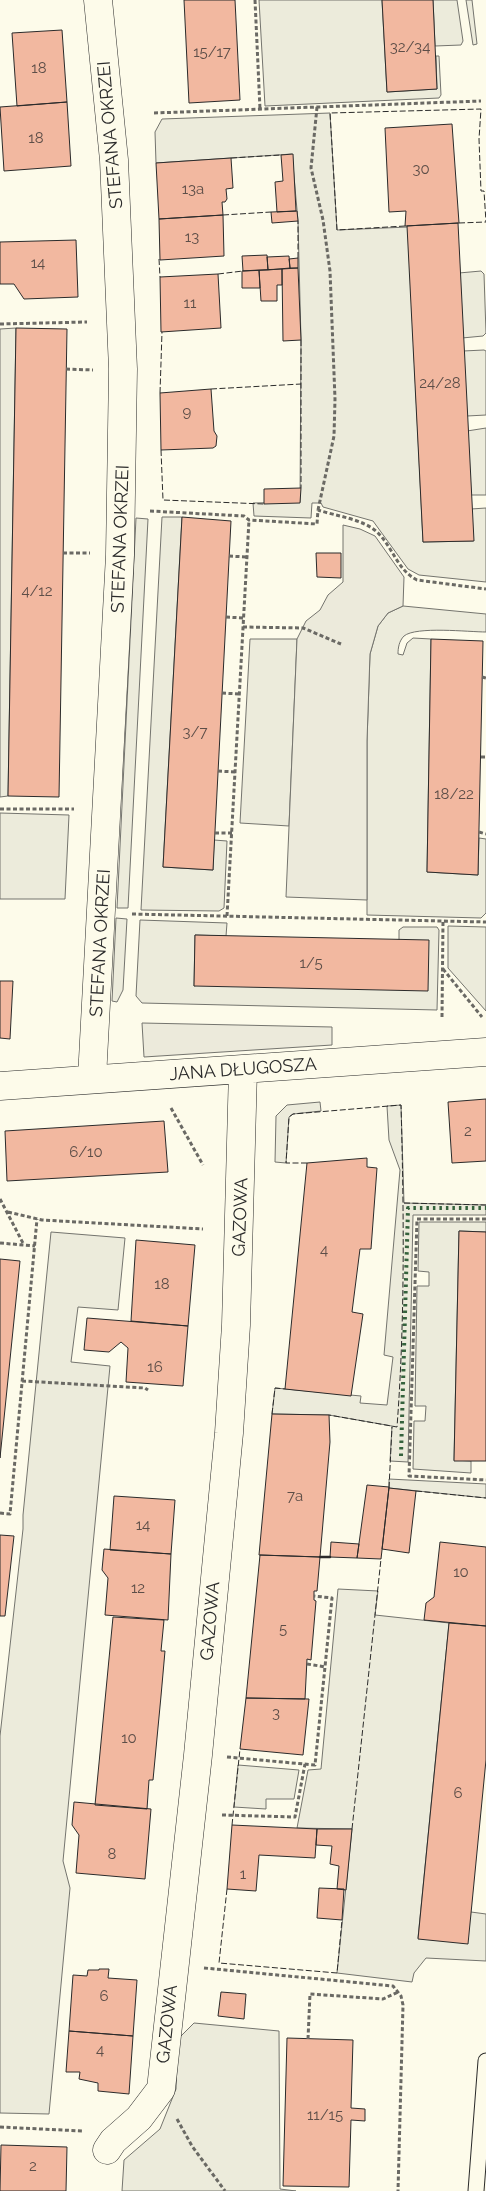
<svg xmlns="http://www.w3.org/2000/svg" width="486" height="2191" viewBox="0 0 486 2191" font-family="Raleway,sans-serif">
  <rect width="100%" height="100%" fill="#fdfbea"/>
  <!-- green -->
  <path fill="#ecebdb" stroke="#74746e" d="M259 0H382L387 92 437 89 436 56H439L441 95 439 98 265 106Z
    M433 0H457L463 41 461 45 435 46Z
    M466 0H472L477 44 473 45Z
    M330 113 337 230 408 227 423 542 473 541 471 509 486 508V582L419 575 408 569 373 521 323 507 321 503H312L311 518 254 516 253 503 300 502 301 340 298 221 292 154 156 163 155 132 162 119Z
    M481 271 484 274 486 333 483 336 462 338 459 273Z
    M16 328 8 796 0 797V329Z
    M484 350 486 351V415L467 416 463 351Z
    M486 428V495H470L467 431Z
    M162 517H182L163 867 213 870 214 840 227 841 224 908 219 911 141 910Z
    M136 518 148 519 128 908H117Z
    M403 606 486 614V632C469 632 416 626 404 636 399 641 398 648 398 654L403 655 407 643 413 638 431 639 427 872 478 875 479 838 486 839V913L481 918 367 915V741L370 654 378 626 388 613Z
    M250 639H297L289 826 240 823Z
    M0 813 69 815 65 899H0Z
    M116 918 127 919 123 990 117 1002 112 1001Z
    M140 920 227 923 226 936 195 935 194 986 399 940V930L403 927H437L439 930 437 1010 142 1003 136 996Z
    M448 926 486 927V1011L448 968Z
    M320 1102 321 1111 293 1114 289 1117 286 1163 275 1162 276 1116 287 1105Z
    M401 1105 404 1203 486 1205V1215H413L408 1462 390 1461 392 1426 329 1415 272 1414 275 1388 361 1396 360 1403 387 1405 393 1357 384 1355 400 1170 389 1140 387 1106Z
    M419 1222H486V1232L459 1231 454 1460 471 1461V1473L413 1469 414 1421H425L426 1406H415L417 1286H429V1272L418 1271Z
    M51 1232 125 1238 118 1310 78 1307 71 1362 110 1366 63 1861 70 1888 49 2114 0 2113V1736L23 1529V1515Z
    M389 1479 486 1484V1498L389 1488Z
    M338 1589 378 1591 375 1615 449 1623 418 1938 471 1912 486 1914V1961L426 1958 414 1973 412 1982 337 1973 352 1829 297 1828 308 1770 321 1769Z
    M238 1765 299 1770 294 1799H266V1809L234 1807Z
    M194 2023 279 2031 280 2189 296 2191H122L124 2160 160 2129 176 2089 178 2039Z"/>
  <!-- parking -->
  <path fill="#eceadb" stroke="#74746e" d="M343 525 360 529 375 536 404 577 403 606 388 613 378 626 370 654 367 741V900L286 897 297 639 306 621 320 610 328 595 343 582Z
    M142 1023 332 1027V1045L144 1057Z"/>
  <!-- building -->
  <path fill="#f2b8a0" stroke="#2b2b2b" d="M184 0H235L240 100 189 103Z
    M382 0H433L437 89 387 92Z
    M62 30 67 102 17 106 12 33Z
    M67 102 71 166 4 171 0 107Z
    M452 124 459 223 405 226 406 211 389 212 385 128Z
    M293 154 296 211 277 212 275 182 283 181 281 155Z
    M231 158 233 188 226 189 227 199 225 202H222L223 215 159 219 156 163Z
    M297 211 298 221 272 223 271 212Z
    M223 215 224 256 160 260 159 219Z
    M458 223 474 541 423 542 407 226Z
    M76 240 78 297 24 299 14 284H0V242Z
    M267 255 268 270 243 271 242 256Z
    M289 256 290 268 268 270 267 257Z
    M298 258V268H290L289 259Z
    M298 268 301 340 283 341 282 269Z
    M282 269V285H277V301H261L259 270Z
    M259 270 260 288H242V271Z
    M218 274 221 328 161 332 160 277Z
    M16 328 67 329 59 797 8 796Z
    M211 389 214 431 217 436 216 446 213 448 161 450 160 393Z
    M301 488 300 503 264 504V489Z
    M182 517 231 521 213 870 163 867Z
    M316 553H341V578L317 577Z
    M431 639 483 641 478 875 427 872Z
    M195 935 429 940 428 991 194 986Z
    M0 981H13L10 1039 0 1038Z
    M486 1099V1161L452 1163 448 1102Z
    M164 1121 168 1172 7 1181 5 1131Z
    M367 1158V1167L377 1168 371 1249H360L352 1312 363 1314 351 1396 285 1389 307 1163Z
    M459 1231 486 1232V1461H454Z
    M136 1240 195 1245 188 1326 131 1321Z
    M0 1259 20 1261 0 1458Z
    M87 1318 188 1326 183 1386 126 1382 128 1348 121 1342 109 1352 84 1350Z
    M272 1414 329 1415 330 1442 320 1557 259 1555Z
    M367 1485 389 1487 381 1559 357 1558Z
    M389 1488 416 1491 409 1553 382 1549Z
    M114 1496 175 1500 171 1554 110 1550Z
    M0 1535 14 1536 5 1616H0Z
    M331 1542 359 1544 357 1558 330 1557Z
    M440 1542 486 1547V1626L424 1620 426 1603 434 1597Z
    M104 1549 171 1554 168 1620 105 1615 108 1578 102 1570Z
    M260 1555 320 1557 317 1591H314V1600L316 1601 311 1660 307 1659 305 1699 246 1698Z
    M113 1617 164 1620 161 1651H165L161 1696 153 1780H149L147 1809 95 1805Z
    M449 1623 486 1626V1760L468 1944 418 1939Z
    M246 1698 309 1699 303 1755 240 1749Z
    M74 1802 151 1809 145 1879 76 1873 79 1835 72 1825Z
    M232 1825 317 1829 315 1858 259 1855 256 1891 227 1889Z
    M317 1829H352L346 1890 337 1889 339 1866 330 1864 332 1846 316 1845Z
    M319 1888 344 1889 342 1920 317 1918Z
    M99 1969H109L108 1978 137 1980 133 2036 69 2031 73 1975 87 1976 88 1970H99Z
    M221 1992 246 1994 244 2019 218 2016Z
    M69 2031 133 2036 129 2094 98 2091V2083L79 2079 80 2072H66Z
    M287 2038 353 2040 351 2108 365 2109V2121L351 2120 349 2187 283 2186Z
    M1 2145 67 2147 66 2191H0Z"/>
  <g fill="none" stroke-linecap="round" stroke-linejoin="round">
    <defs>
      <path id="service" d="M476 2191 486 2061"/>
      <path id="minor" d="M92 1078 120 555 123 369 114 160 98 0
        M0 1086 486 1052
        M107 2150 113 2141 139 2118 161 2089 198 1755 229 1433 236 1325 243 1070"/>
    </defs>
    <!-- service casing -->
    <use href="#service" stroke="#2b2b2b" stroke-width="17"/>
    <!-- minor casing -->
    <use href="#minor" stroke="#2b2b2b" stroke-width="29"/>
    <!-- path -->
    <path stroke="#6a6964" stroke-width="3" stroke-dasharray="4 2.5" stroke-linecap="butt" d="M255 0 260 109
      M317 107 311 168 323 220 330 271 335 399 334 436 318 510
      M154 113 481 101
      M0 324 87 322
      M66 369 93 370
      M150 511 244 516 249 520 317 524 318 510C336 516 363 519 377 532 393 547 397 570 417 580L486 589
      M63 553H90
      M229 556 246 557
      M226 617 243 618
      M243 627 303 628 341 644
      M482 677 486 678
      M222 693 239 694
      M481 757H486
      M218 771 235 772
      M0 809H74
      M479 832 486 834
      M215 833H232
      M132 914 486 922
      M227 916 249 520
      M443 969 482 1017
      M442 1017 443 921
      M171 1108 203 1165
      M0 1199 24 1245
      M8 1212 42 1220 203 1229
      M486 1219H417L409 1476 486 1480
      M0 1243 35 1246
      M22 1381 145 1388 148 1390
      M0 1513 10 1514 37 1219
      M307 1664 326 1667
      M227 1757 315 1765 332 1598 314 1596
      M222 1815 295 1817 305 1764
      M204 1968 393 1986 401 1996 403 2005 398 2191
      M308 2039 310 1994 383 1999 398 1992
      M177 2119 192 2146 225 2191
      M0 2127 82 2131"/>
    <!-- service -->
    <use href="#service" stroke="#fdfbea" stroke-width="15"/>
    <!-- minor -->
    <use href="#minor" stroke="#fdfbea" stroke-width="28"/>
    <!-- hedge -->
    <path stroke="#34623c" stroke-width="4" stroke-dasharray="2.5 4" stroke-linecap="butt" d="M401 1456 408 1208H486"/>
    <!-- fence -->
    <path stroke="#2b2b2b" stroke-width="1" stroke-dasharray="6 2.5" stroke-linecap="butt" d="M231 158 281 155
      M223 215 271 212
      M459 223 486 222
      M405 226 337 230 330 113 481 109 479 139 481 191H484L486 222
      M298 258V221
      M159 259 160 277
      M218 274 243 271
      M301 340V488
      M211 389 301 384
      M160 393 162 332
      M161 450 163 500 264 504
      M307 1163H286L289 1117 293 1114 401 1105C404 1213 405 1320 397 1427L329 1415
      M404 1203 486 1205
      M272 1414 275 1388 285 1389
      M389 1488 392 1427
      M416 1491 486 1498
      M232 1825 240 1749
      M352 1829 381 1559
      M227 1889 219 1963 337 1973 342 1920"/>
    <!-- wall -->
    <path stroke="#2b2b2b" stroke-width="2.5" d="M320 1557H330"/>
  </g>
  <g text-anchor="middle" stroke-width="4" stroke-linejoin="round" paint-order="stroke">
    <!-- number labels -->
    <g font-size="15" fill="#5d4e48">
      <text x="410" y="52">32/34</text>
      <text x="212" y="57">15/17</text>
      <text x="39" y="73">18</text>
      <text x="36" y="143">18</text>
      <text x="421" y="174">30</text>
      <text x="193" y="194">13a</text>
      <text x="192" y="242">13</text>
      <text x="38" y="268">14</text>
      <text x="190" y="308">11</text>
      <text x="440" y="388">24/28</text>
      <text x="187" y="417">9</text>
      <text x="37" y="596">4/12</text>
      <text x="195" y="737">3/7</text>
      <text x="454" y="799">18/22</text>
      <text x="311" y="968">1/5</text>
      <text x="468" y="1136">2</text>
      <text x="86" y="1157">6/10</text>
      <text x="324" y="1255">4</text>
      <text x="162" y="1289">18</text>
      <text x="155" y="1372">16</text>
      <text x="295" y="1501">7a</text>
      <text x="143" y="1530">14</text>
      <text x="461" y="1577">10</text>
      <text x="138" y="1593">12</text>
      <text x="283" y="1634">5</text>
      <text x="276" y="1718">3</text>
      <text x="129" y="1743">10</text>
      <text x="458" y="1798">6</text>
      <text x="112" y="1859">8</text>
      <text x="243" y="1879">1</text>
      <text x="104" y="2001">6</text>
      <text x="100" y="2055">4</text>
      <text x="325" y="2120">11/15</text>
      <text x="33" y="2171">2</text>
    </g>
    <!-- street labels -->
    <g font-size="18" fill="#2b2b2b" stroke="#fdfbea">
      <text transform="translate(110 135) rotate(-95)" y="6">STEFANA OKRZEI</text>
      <text transform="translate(120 539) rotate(-88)" y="6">STEFANA OKRZEI</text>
      <text transform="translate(100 943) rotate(-87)" y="6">STEFANA OKRZEI</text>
      <text transform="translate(243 1069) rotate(-4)" y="6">JANA DŁUGOSZA</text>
      <text transform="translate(240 1217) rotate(-88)" y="6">GAZOWA</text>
      <text transform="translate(210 1621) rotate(-85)" y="6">GAZOWA</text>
      <text transform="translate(167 2024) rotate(-84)" y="6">GAZOWA</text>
    </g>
  </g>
</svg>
